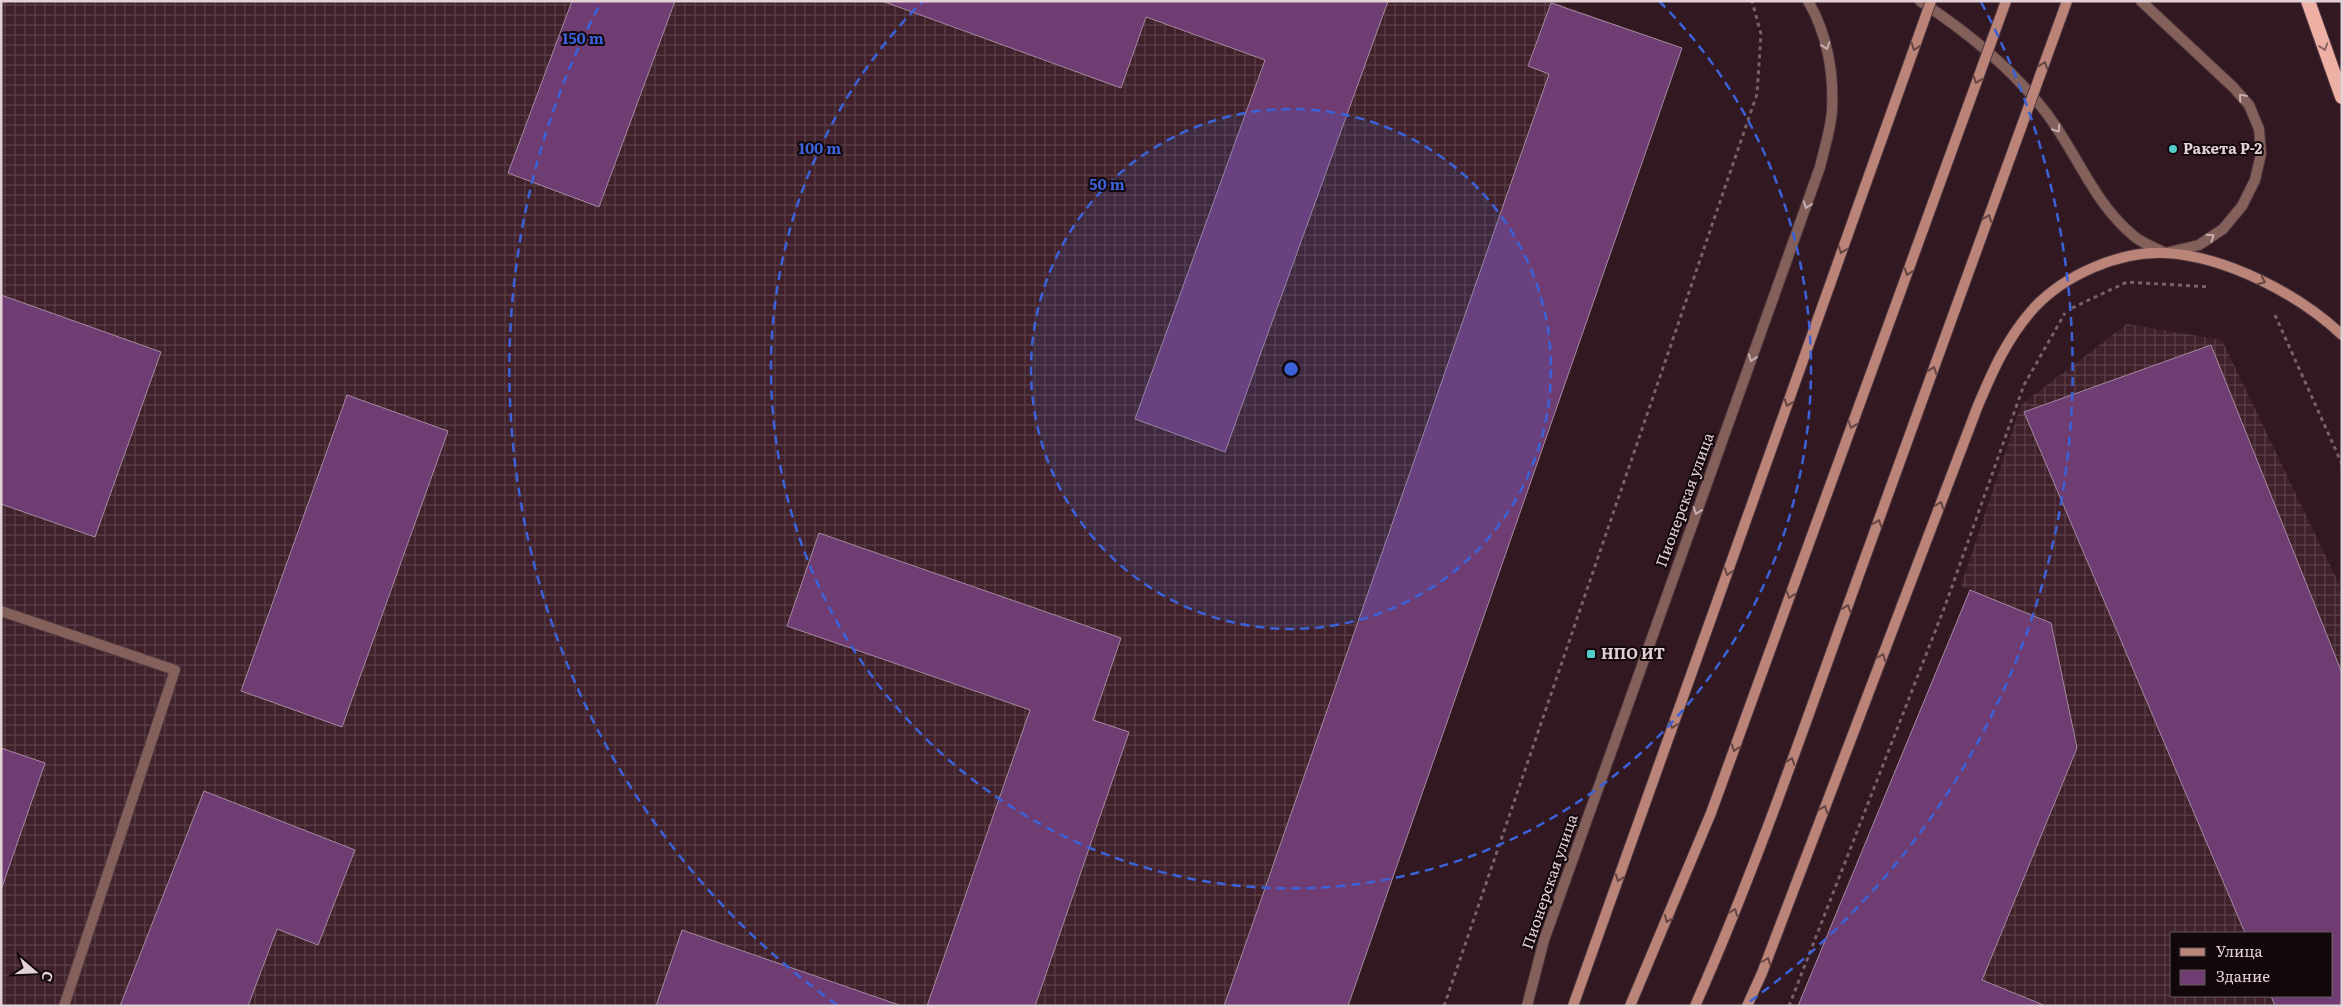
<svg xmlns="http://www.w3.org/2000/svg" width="2343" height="1007" viewBox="0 0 2343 1007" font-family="Literata,serif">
  <defs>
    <pattern id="industrial-grid" width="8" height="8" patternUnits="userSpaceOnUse" patternTransform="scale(1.25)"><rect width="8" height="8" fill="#40212b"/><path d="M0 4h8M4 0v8" fill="none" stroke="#5b4049"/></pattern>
  </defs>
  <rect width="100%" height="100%" fill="#321821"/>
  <!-- industrial -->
  <path fill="url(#industrial-grid)" fill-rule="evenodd" d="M1 1H1551L1682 48 1348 1006H1Z
    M2127 324 2222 340 2342 590V1006H1798L1970 590 1961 586 2021 405ZM2172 933H2332V996H2172Z"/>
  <!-- building -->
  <path fill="#703d72" stroke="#a18ba2" d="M572 1H675L599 207 508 173Z
    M882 1H1388L1225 452 1135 419 1265 60 1146 17 1121 88Z
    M1551 3 1682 48 1348 1006H1224L1549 74 1528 66Z
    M1 295 161 352 95 537 1 504Z
    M2211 345 2342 673V1006H2275L2271 996H2332V933H2245L2024 412Z
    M347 395 448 431 342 727 241 691Z
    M819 533 1121 638 1093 720 1129 732 1035 1006H927L1030 710 787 626Z
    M1970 590 2051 623 2077 748 1982 980 2046 1006H1798Z
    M1 748 45 763 1 890Z
    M204 791 355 850 318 945 277 929 248 1006H120Z
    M682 930 902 1006H656Z"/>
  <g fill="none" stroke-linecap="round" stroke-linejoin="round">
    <defs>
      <path id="service" d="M1 611 175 670 64 1006"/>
      <path id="minor" d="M1920 1C1969 33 2012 68 2047 114 2078 155 2094 204 2135 237 2144 244 2156 248 2165 253L2199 245 2223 229 2242 206 2255 180 2261 154 2259 129 2249 105 2233 87 2141 1
        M1527 1006 1544 940 1820 167C1824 149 1831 129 1832 110 1834 73 1827 33 1808 1"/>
      <path id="secondary" d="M1573 1006 1744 526
        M1630 1006 1711 813 1924 227
        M1695 1006C1758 864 1808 715 1861 569
        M1747 1006 1762 973 1977 408C1992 372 2007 338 2033 309 2064 275 2119 251 2165 253 2225 256 2299 294 2342 335"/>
      <path id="trunk" d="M2308 1 2342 97"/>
    </defs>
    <!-- service casing -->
    <use href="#service" stroke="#4e363e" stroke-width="12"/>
    <!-- minor casing -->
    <use href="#minor" stroke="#4e363e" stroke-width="12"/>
    <!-- secondary casing -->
    <use href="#secondary" stroke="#4e363e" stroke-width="12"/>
    <!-- trunk casing -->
    <use href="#trunk" stroke="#4e363e" stroke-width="16"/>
    <!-- path -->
    <path stroke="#786168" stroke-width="3" stroke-dasharray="4 4" stroke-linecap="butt" d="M2072 308 2127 282 2210 287
      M2275 315 2342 464
      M1444 1006 1757 94 1761 34 1752 1
      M1789 1006 1945 606 2024 385 2065 313"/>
    <!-- service -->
    <use href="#service" stroke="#836059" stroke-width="10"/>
    <!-- minor -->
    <use href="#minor" stroke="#836059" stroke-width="10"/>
    <!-- secondary -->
    <use href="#secondary" stroke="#ba8478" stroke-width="10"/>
    <!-- trunk -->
    <use href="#trunk" stroke="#eeb0a4" stroke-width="14"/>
    <defs>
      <path id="secondary-bridge" d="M1924 227 2006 1
        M1744 526 1931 1
        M1861 569 2067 1"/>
    </defs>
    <!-- secondary-bridge casing -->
    <use href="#secondary-bridge" stroke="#4e363e" stroke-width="12" stroke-linecap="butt"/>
    <!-- secondary-bridge -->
    <use href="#secondary-bridge" stroke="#ba8478" stroke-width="10"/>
  </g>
  <!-- one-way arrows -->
  <defs><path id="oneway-chevron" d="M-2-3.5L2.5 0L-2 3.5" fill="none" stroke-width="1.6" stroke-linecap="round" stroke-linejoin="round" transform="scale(1.25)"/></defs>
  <g stroke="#c6afb0">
    <use href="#oneway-chevron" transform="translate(1826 46) rotate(71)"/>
    <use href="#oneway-chevron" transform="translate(2242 97) rotate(-131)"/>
    <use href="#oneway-chevron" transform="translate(2057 129) rotate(56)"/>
    <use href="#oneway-chevron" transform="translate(1807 205) rotate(110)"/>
    <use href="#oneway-chevron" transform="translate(2211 237) rotate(-34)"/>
    <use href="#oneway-chevron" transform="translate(1752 358) rotate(110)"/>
    <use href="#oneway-chevron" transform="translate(1697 511) rotate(110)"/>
  </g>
  <g stroke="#664642">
    <use href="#oneway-chevron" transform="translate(1915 47) rotate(110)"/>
    <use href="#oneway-chevron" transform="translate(2044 65) rotate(-70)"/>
    <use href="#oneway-chevron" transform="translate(1977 80) rotate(110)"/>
    <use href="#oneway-chevron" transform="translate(1988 218) rotate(-70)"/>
    <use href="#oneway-chevron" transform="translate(1842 250) rotate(110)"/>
    <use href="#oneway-chevron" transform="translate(1908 272) rotate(110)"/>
    <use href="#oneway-chevron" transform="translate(2262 281) rotate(25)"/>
    <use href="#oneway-chevron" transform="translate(1933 370) rotate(-70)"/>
    <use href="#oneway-chevron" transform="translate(1788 403) rotate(110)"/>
    <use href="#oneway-chevron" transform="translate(1852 425) rotate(110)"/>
    <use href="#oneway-chevron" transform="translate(1940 505) rotate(-69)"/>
    <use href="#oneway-chevron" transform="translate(1878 523) rotate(-70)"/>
    <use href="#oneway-chevron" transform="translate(1728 572) rotate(110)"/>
    <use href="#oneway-chevron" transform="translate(1790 595) rotate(110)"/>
    <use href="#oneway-chevron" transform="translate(1847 608) rotate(-70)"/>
    <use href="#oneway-chevron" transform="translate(1882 657) rotate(-69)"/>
    <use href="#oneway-chevron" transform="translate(1673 725) rotate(110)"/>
    <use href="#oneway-chevron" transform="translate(1735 748) rotate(110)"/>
    <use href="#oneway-chevron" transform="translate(1791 761) rotate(-70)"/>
    <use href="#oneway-chevron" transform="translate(1824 809) rotate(-69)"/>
    <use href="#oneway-chevron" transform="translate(1619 878) rotate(110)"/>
    <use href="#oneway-chevron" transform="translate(1734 912) rotate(-69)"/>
    <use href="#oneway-chevron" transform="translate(1668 919) rotate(112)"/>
    <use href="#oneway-chevron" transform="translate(1767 961) rotate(-69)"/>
  </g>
  <use stroke="#8b645f" href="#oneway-chevron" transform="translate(2324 47) rotate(71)"/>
  <!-- distance rings -->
  <circle cx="1291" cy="369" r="260" fill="#3b62d8" fill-opacity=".12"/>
  <g fill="none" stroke="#3b62d8" stroke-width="2.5" stroke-dasharray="9 6">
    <circle cx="1291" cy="369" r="260"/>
    <path d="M1659 1A520 520 0 1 1 923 1"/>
    <path d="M837 1005A781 781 0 0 1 601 2M1981 2A781 781 0 0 1 1745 1005"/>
  </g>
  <!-- markers -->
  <g fill="#53cdc9" stroke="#12070b" stroke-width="2">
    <circle cx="2173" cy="149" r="5"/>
    <rect x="1586" y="649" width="10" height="10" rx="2.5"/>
  </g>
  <g text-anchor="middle" stroke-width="4" stroke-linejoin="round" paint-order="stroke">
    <!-- poi labels -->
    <g font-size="15" font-weight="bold" fill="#e3d1d6" stroke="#12070b" text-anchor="start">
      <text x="2183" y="154">Ракета Р-2</text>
      <text x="1601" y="659">НПО ИТ</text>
    </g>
    <!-- street labels -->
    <g font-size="15" fill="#e3d1d6" stroke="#12070b">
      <text transform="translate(1685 500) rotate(-70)" y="5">Пионерская улица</text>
      <text transform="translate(1550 882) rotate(-71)" y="5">Пионерская улица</text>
    </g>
  </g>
  <circle cx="1291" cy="369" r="8" fill="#3b62d8" stroke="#12070b" stroke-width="2.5"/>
  <g font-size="15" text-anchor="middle" font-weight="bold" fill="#3b62d8" stroke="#12070b" stroke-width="4" stroke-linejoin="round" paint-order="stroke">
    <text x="583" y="44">150 m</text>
    <text x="820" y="154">100 m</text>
    <text x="1107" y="190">50 m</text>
  </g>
  <!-- border -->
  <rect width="2343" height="1007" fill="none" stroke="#e3d1d6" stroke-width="5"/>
  <!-- legend -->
  <rect x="2170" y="932" width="162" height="65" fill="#12070b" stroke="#66585c"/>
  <rect x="2180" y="948" width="25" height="8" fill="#ba8478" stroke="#66585c"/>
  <text x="2216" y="957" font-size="15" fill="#e3d1d6">Улица</text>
  <rect x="2180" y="970" width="25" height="15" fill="#703d72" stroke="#66585c"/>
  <text x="2216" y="982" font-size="15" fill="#e3d1d6">Здание</text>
  <!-- north arrow -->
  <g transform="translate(35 972) rotate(109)" stroke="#12070b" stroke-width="4" paint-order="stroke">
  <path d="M0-4L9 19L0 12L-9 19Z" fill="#e3d1d6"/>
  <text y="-8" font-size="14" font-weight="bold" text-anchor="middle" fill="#e3d1d6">С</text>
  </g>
</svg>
